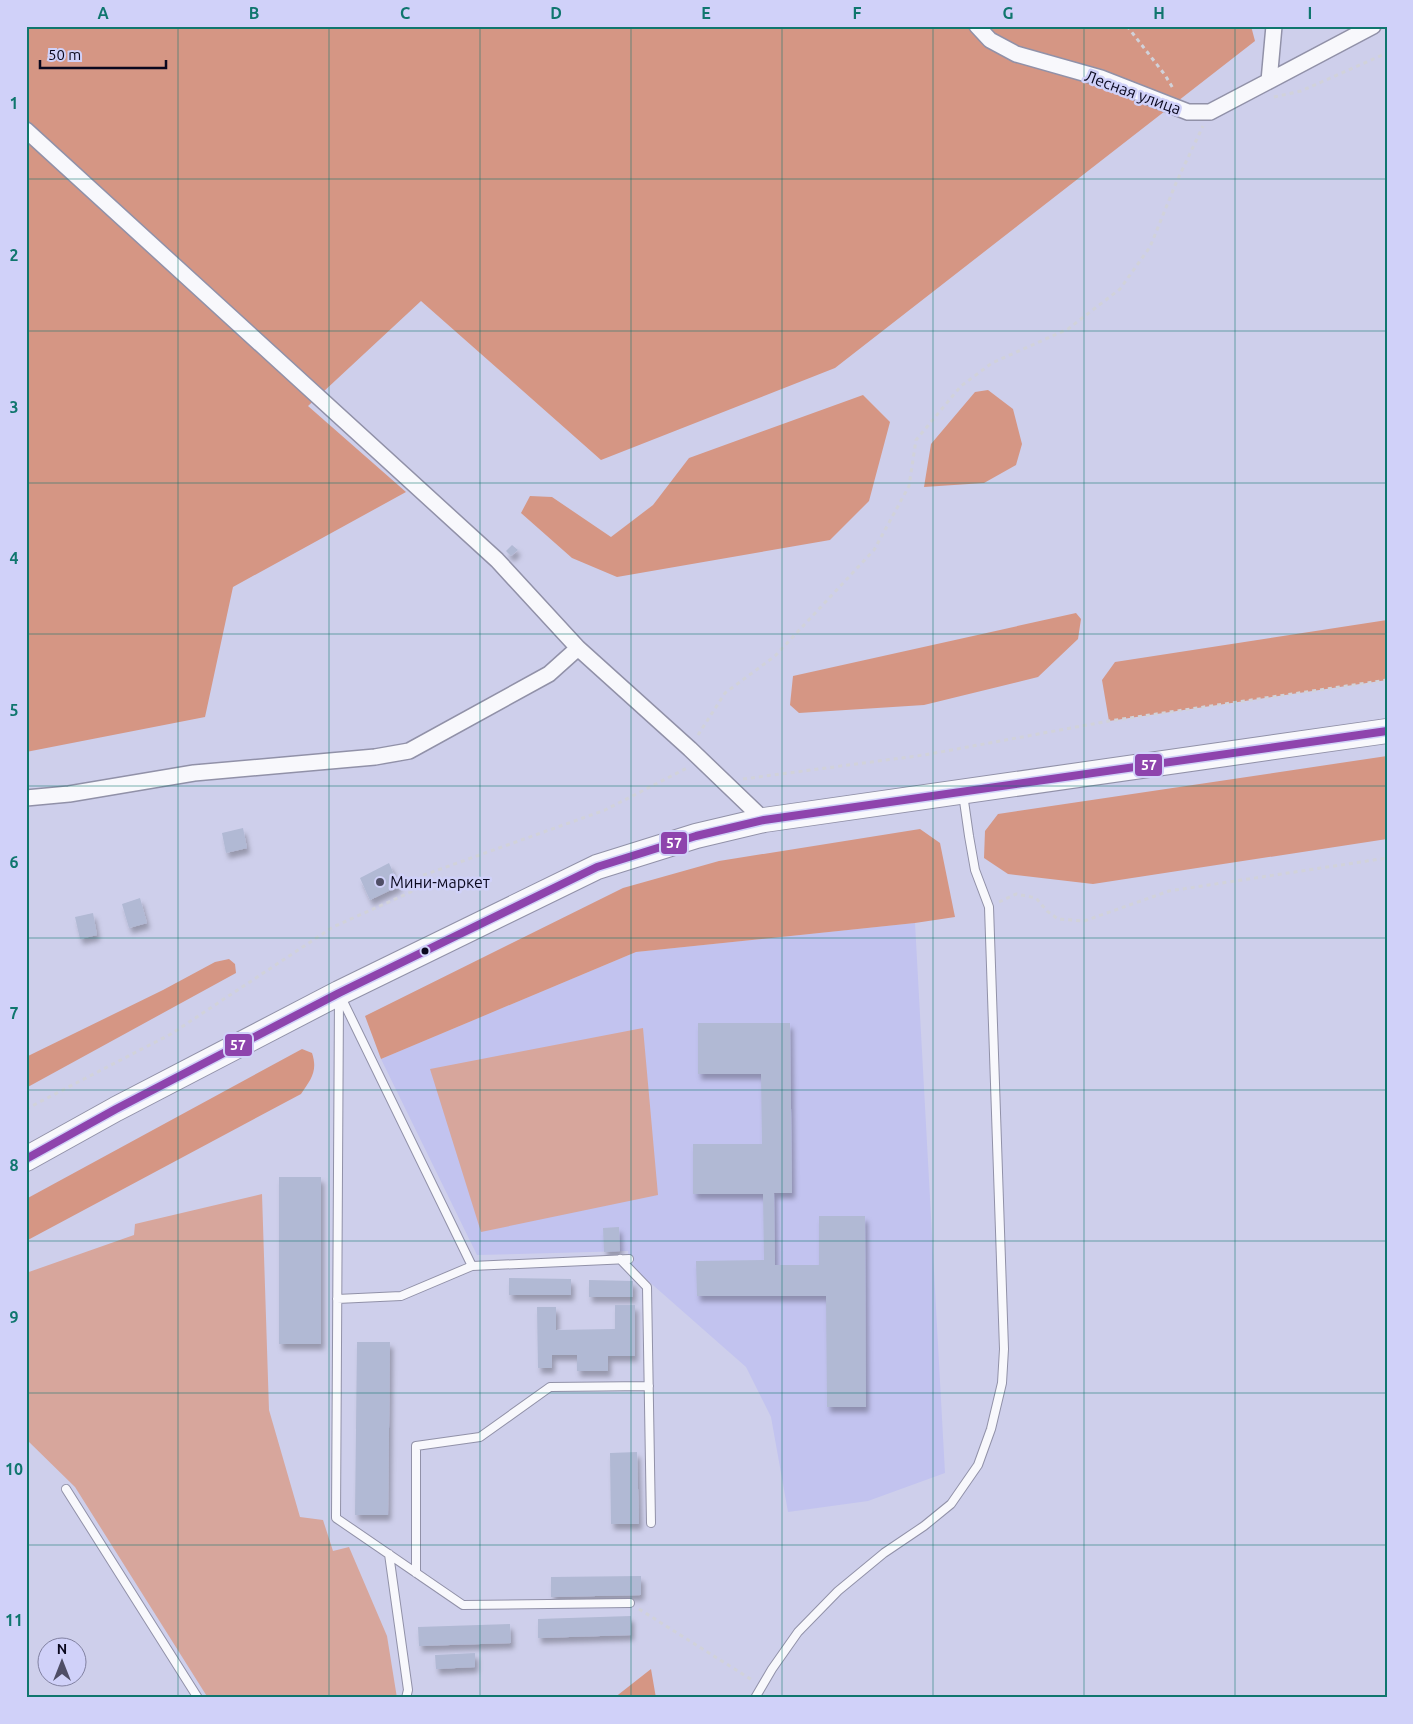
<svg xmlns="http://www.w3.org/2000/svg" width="1413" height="1724" viewBox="0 0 1413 1724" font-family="Ubuntu,sans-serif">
  <defs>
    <filter id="shadow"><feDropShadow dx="3" dy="5.5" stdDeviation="2.5" flood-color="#0004"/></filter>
  </defs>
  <rect width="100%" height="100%" fill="#cecfeb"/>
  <!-- built -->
  <path fill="#c2c3ef" d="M915 923 945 1473 868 1501 788 1512 771 1417 746 1367 629 1264 628 1251 477 1255 381 1059 636 952Z"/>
  <!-- green -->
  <path fill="#d7a69c" d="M643 1028 658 1195 481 1232 430 1069Z
    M262 1194 269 1410 300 1517 323 1520 333 1551 349 1547 387 1636 397 1698H208L75 1487 26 1439V1273L134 1235 135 1224Z"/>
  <!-- forest -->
  <path fill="#d59684" d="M26 26H1251L1255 41 835 368 601 460 421 301 308 406 406 492 233 587 205 717 26 752Z
    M988 390 1013 409 1022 444 1016 465 984 483 924 487 931 444 975 392Z
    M863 395 890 422 869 501 830 540 617 577 572 558 521 513 530 496 552 497 611 537 653 505 689 458Z
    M1076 613 1081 619 1078 639 1038 677 924 705 799 713 790 705 793 676Z
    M1387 620V680L1109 721 1102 680 1115 662Z
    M1387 756V839L1093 884 1008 874 984 858 985 831 998 814Z
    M920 829 940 843 955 917 915 923 636 952 381 1059 365 1016 623 888 719 861Z
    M229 959 235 964 236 973 26 1088V1057L163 990 215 962Z
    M302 1049 312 1053C318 1071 311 1079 301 1094L26 1241V1199Z
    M651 1669 656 1698H614Z"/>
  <!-- building -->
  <path fill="#b1b9d4" filter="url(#shadow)" d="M512 545 518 550 511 556 506 551Z
    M243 828 247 848 226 853 222 833Z
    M389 863 399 886 370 900 360 878Z
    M140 898 147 923 129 928 122 904Z
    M93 913 97 935 80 939 75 917Z
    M698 1023H790L792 1193H774L775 1265H819V1216H865L866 1407H827L826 1296H697L696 1261 764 1260 763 1194H693V1144H762L761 1074H698Z
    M279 1177H321V1344H279Z
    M619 1227 620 1251 604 1252 603 1228Z
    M509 1278 571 1279V1295H509Z
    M589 1280 633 1281V1297H589Z
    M615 1305H635V1356H608V1371H577V1355H552V1368H538L537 1307H556V1330L615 1329Z
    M357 1342H390L388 1515H355Z
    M637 1452 639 1524H611L610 1453Z
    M641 1576V1595L551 1597V1577Z
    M631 1616V1635L538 1638V1619Z
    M510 1624 511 1643 419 1646 418 1627Z
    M475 1653V1667L436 1669 435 1655Z"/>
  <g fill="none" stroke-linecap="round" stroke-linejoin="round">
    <defs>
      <path id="service" d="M339 998 336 1518 463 1605 630 1603
        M620 1259 647 1287 651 1523
        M472 1266 629 1259
        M337 1299 401 1296 472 1266 340 995
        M66 1489 198 1698
        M389 1554 408 1690 406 1698
        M416 1573V1446L480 1437 550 1387 649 1386
        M755 1698 772 1669 798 1632 838 1591 884 1553 924 1526 951 1504 978 1465 991 1429 1002 1383 1004 1349 989 907 975 870 969 836 963 794"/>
      <path id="minor" d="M977 26 990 40 1016 54 1101 78 1188 112H1210L1269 81 1274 26
        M1269 81 1373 26
        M26 130 497 560 578 648 690 749 764 820
        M26 798 69 794 194 773 375 757 409 751 549 674 578 648"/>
      <path id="primary" d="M26 1159 116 1109 339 993 597 867 696 836 764 820 1387 731"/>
    </defs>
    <!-- service casing -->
    <use href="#service" stroke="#9191a8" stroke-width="10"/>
    <!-- minor casing -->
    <use href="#minor" stroke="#9191a8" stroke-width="18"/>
    <!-- primary casing -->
    <use href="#primary" stroke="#9191a8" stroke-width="26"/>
    <!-- path -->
    <path stroke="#d1d2da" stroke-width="3" stroke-dasharray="4 4" stroke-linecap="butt" d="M1127 26 1165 75 1174 90
      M1274 97 1301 91 1387 53
      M698 735 725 693 775 656 874 550 909 486 916 440 961 386 992 363 1068 329 1120 289 1150 247 1176 183 1203 126
      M743 779 924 755 1109 721 1387 680
      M999 902 1016 894 1036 898 1047 911 1058 919 1084 921 1169 891 1387 858
      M26 1109 171 1034 333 927 411 892 421 876 605 810 687 768
      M639 1609 752 1680"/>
    <!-- service -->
    <use href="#service" stroke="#f8f8fc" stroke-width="8"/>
    <!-- minor -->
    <use href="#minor" stroke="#f8f8fc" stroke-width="15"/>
    <!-- primary -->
    <use href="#primary" stroke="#f8f8fc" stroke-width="24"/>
    <defs>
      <path id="bus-1" d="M26 1159 116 1109 339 993 597 867 696 836 764 820 1387 731"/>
    </defs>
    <!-- bus-1 casing -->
    <use href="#bus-1" stroke="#d0d1f9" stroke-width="11"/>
    <!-- bus-1 -->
    <use href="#bus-1" stroke="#8e44ad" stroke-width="8"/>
  </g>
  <!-- grid -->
  <path fill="none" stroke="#0f766e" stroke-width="1" stroke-opacity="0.55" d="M178 26V1698M329 26V1698M480 26V1698M631 26V1698M782 26V1698M933 26V1698M1084 26V1698M1235 26V1698M26 179H1387M26 331H1387M26 483H1387M26 634H1387M26 786H1387M26 938H1387M26 1090H1387M26 1241H1387M26 1393H1387M26 1545H1387"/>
  <!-- markers -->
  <circle fill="#4f4e66" stroke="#d0d1f9" stroke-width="2" cx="380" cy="882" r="5"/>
  <circle fill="#0a081e" stroke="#d0d1f9" stroke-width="2" cx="425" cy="951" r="4.5"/>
  <g text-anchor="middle" stroke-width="5" stroke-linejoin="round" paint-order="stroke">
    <!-- street labels -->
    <g font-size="16" fill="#0a081e" stroke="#d0d1f9">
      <text transform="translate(1133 92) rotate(20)" y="6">Лесная улица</text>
    </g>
    <!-- poi labels -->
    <g font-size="16" fill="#0a081e" stroke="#d0d1f9" text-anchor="start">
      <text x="390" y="888">Мини-маркет</text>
    </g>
  </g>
  <g stroke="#d0d1f9" stroke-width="2">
    <rect x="1134" y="753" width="29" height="24" rx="5" fill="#8e44ad"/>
    <rect x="660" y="831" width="28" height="24" rx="5" fill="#8e44ad"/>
    <rect x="224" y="1033" width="29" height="24" rx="5" fill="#8e44ad"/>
  </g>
  <g font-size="14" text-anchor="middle" font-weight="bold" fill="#fff">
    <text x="1149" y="770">57</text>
    <text x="674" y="848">57</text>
    <text x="238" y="1050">57</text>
  </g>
  <!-- border -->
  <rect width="1413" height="1724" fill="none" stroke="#d0d1f9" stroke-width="55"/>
  <!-- north arrow -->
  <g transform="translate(62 1662)"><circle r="24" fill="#d0d1f9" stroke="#8181a1"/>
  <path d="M0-4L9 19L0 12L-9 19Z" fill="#4f4e66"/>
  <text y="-8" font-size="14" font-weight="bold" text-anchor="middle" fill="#0a081e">N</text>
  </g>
  <!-- scale -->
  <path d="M40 60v8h126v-8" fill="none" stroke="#0a081e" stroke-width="2.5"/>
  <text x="48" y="60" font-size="15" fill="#0a081e" stroke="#d0d1f9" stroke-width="4" paint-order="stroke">50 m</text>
  <rect x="28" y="28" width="1358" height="1668" fill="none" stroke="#0f766e" stroke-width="2"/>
  <g font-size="16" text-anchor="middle" font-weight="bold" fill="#0f766e">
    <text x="103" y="19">A</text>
    <text x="254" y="19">B</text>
    <text x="405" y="19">C</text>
    <text x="556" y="19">D</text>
    <text x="706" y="19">E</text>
    <text x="857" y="19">F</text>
    <text x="1008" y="19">G</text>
    <text x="1159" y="19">H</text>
    <text x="1310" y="19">I</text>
    <text x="14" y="109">1</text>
    <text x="14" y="261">2</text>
    <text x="14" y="413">3</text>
    <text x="14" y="564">4</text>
    <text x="14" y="716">5</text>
    <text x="14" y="868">6</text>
    <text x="14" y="1019">7</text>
    <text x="14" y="1171">8</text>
    <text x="14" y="1323">9</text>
    <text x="14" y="1475">10</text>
    <text x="14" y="1626">11</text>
  </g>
</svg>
